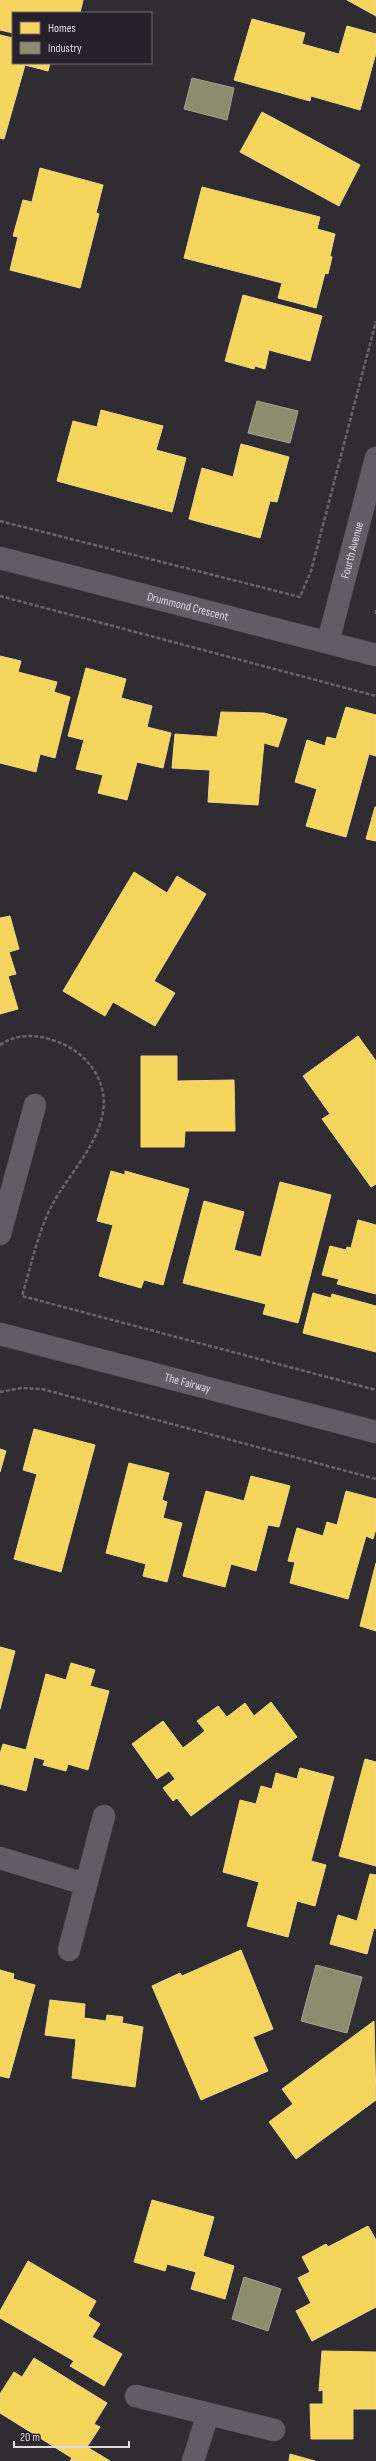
<svg xmlns="http://www.w3.org/2000/svg" width="376" height="2461" viewBox="0 0 376 2461" font-family="'Sofia Sans Condensed',sans-serif">
  <rect width="100%" height="100%" fill="#302d32"/>
  <!-- homes -->
  <path fill="#f6d55c" stroke="#efd684" d="M0 0H83L80 13H13V33L0 30Z
    M347 0H376V16Z
    M252 19 305 33 302 44 339 54 347 26 376 34V53L360 110 311 96 310 101 234 80Z
    M0 35 13 38V63H50L48 71 25 65 4 139 0 138Z
    M262 112 360 165 339 206 240 152Z
    M40 168 103 185 96 213 99 214 80 288 10 270 18 237 13 236 23 200 32 202Z
    M202 187 320 217 317 229 335 234 330 256 332 257 328 274 325 273 316 308 278 298 282 283 184 258Z
    M243 295 322 316 310 361 269 350 265 369 255 366 254 369 225 361Z
    M101 410 163 426 156 450 186 458 172 512 57 481 73 421 97 427Z
    M241 444 289 457 277 502 270 501 260 538 189 519 202 468 233 477Z
    M0 656 21 661 18 672 57 682 54 692 70 697 55 758 40 754 36 772 0 763Z
    M86 668 126 679 121 698 152 706 147 727 171 733 163 768 137 762 127 800 98 793 103 775 76 769 84 740 68 736Z
    M346 707 376 715V756L369 754 346 837 306 826 317 789 295 782 307 740 325 746 327 737 336 739Z
    M221 712 264 713 287 719 278 747 264 743 258 805 208 802 210 770 172 768 175 734 217 737Z
    M375 807H376V841L366 839Z
    M134 872 167 893 177 876 206 894 154 981 175 993 155 1026 113 1002 105 1016 63 991Z
    M10 916 19 949 9 952 16 974 8 976 18 1009 0 1014V918Z
    M358 1036 376 1061V1184L371 1187 322 1119 330 1114 303 1076Z
    M141 1056H177V1081L234 1080 235 1131H185L184 1147H141Z
    M111 1171 125 1175V1171L189 1189 163 1285 144 1280 141 1288 99 1276 113 1225 97 1221Z
    M280 1182 331 1195 298 1323 263 1314 266 1304 183 1283 204 1201 244 1212 234 1250 261 1257Z
    M358 1220 376 1225V1294L337 1284 339 1279 322 1275 330 1246 346 1250 347 1247 351 1248Z
    M313 1293 331 1298 332 1294 376 1306V1352L303 1333Z
    M34 1429 95 1445 61 1572 14 1559 37 1474 23 1470Z
    M0 1449 6 1451 0 1472Z
    M129 1463 169 1473 162 1500 167 1502 163 1518 182 1523 167 1582 143 1576 146 1564 106 1553Z
    M251 1476 290 1486 279 1527 268 1525 256 1571 231 1564 225 1587 183 1576 206 1491 244 1501Z
    M346 1491 376 1499V1529L373 1539 366 1536 348 1599 290 1583 295 1562 288 1561 297 1528 323 1536 327 1522 337 1525Z
    M376 1563V1631L360 1626Z
    M0 1647 15 1651 0 1709Z
    M71 1663 95 1670 90 1686 109 1691 88 1770 68 1764 66 1771 43 1765 45 1760 34 1757 26 1791 0 1784V1754L3 1744 26 1750 46 1674 66 1680Z
    M271 1702 297 1737 191 1816 177 1798 173 1801 163 1788 175 1779 169 1771 157 1779 132 1744 163 1721 183 1748 205 1731 197 1721 218 1706 227 1717 245 1703 254 1716Z
    M365 1759 376 1762V1866L339 1856Z
    M300 1768 334 1777 311 1861 326 1865 315 1906 297 1901 288 1937 247 1926 259 1882 223 1872 240 1800 256 1804 261 1786 272 1789 276 1773 297 1779Z
    M370 1874 376 1875V1929L374 1928 367 1954 330 1944 338 1915 357 1921Z
    M241 1950 273 2029 253 2037 268 2071 201 2100 152 1986 180 1973 182 1976Z
    M0 1970 14 1974 13 1979 35 1985 9 2078 0 2076Z
    M50 2000 85 2004 84 2018 106 2021 107 2015 123 2017 122 2023 143 2027 135 2087 72 2078 76 2039 45 2035Z
    M374 2021 376 2100 296 2159 269 2122 293 2104 282 2089Z
    M152 2200 214 2217 203 2256 234 2266 225 2299 191 2289 196 2272 167 2264 165 2271 134 2262Z
    M368 2226 376 2240V2307L312 2341 296 2311 311 2303 298 2278 310 2272 302 2257 326 2244 328 2247Z
    M28 2261 96 2301 88 2316 100 2324 92 2337 122 2354 104 2386 70 2366 74 2361 0 2318V2311Z
    M322 2351 376 2352V2409H353V2439H311L310 2404H323V2390L319 2391Z
    M34 2358 107 2403 94 2424 100 2427 87 2447 110 2461H70L72 2458 0 2413V2394L14 2372 22 2377Z
    M290 2454 315 2461H289Z"/>
  <!-- industry -->
  <path fill="#8c8c6e" stroke="#a5a390" d="M192 78 234 88 227 120 184 109Z
    M257 401 298 411 290 443 248 433Z
    M316 1965 362 1977 347 2033 301 2021Z
    M244 2277 281 2289 268 2331 232 2319Z"/>
  <g fill="none" stroke-linecap="round" stroke-linejoin="round">
    <defs>
      <g id="minor">
        <path id="s1" d="M0 558 376 655"/>
        <path id="s2" d="M328 642 376 458"/>
        <path d="M0 1234 35 1105"/>
        <path id="s3" d="M0 1334 376 1432"/>
        <path d="M0 1858 85 1884"/>
        <path d="M69 1950 104 1816"/>
        <path d="M136 2396 274 2430"/>
        <path d="M193 2461 208 2414"/>
      </g>
    </defs>
    <!-- minor casing -->
    <use href="#minor" stroke="#4c4a4d" stroke-width="23"/>
    <!-- path -->
    <path stroke="#69666b" stroke-width="2.5" stroke-dasharray="4 2" stroke-linecap="butt" d="M0 521 300 597 311 571 376 321
      M0 596 376 696
      M376 610V616
      M0 1045C16 1034 35 1034 52 1040 71 1046 84 1055 95 1072 125 1122 70 1168 50 1209 37 1236 31 1266 22 1296L376 1390
      M0 1392 21 1388 42 1389 376 1479"/>
    <!-- minor -->
    <use href="#minor" stroke="#615d64" stroke-width="22"/>
  </g>
  <g text-anchor="middle" stroke-width="4" stroke-linejoin="round" paint-order="stroke">
    <!-- street labels -->
    <g font-size="12" fill="#dedae0" stroke="#27212a">
      <text dy="4" stroke="none"><textPath href="#s2" startOffset="95">Fourth Avenue</textPath></text>
      <text dy="4" stroke="none"><textPath href="#s1" startOffset="194">Drummond Crescent</textPath></text>
      <text dy="4" stroke="none"><textPath href="#s3" startOffset="194">The Fairway</textPath></text>
    </g>
  </g>
  <!-- legend -->
  <rect x="12" y="12" width="140" height="52" fill="#27212a" stroke="#706b73"/>
  <rect x="20" y="22" width="20" height="12" fill="#f6d55c" stroke="#706b73"/>
  <text x="48" y="32" font-size="12" fill="#dedae0">Homes</text>
  <rect x="20" y="42" width="20" height="12" fill="#8c8c6e" stroke="#706b73"/>
  <text x="48" y="52" font-size="12" fill="#dedae0">Industry</text>
  <!-- scale -->
  <path d="M14 2441v6h115v-6" fill="none" stroke="#dedae0" stroke-width="2"/>
  <text x="20" y="2441" font-size="12" fill="#dedae0" stroke="#27212a" stroke-width="3" paint-order="stroke">20 m</text>
</svg>
